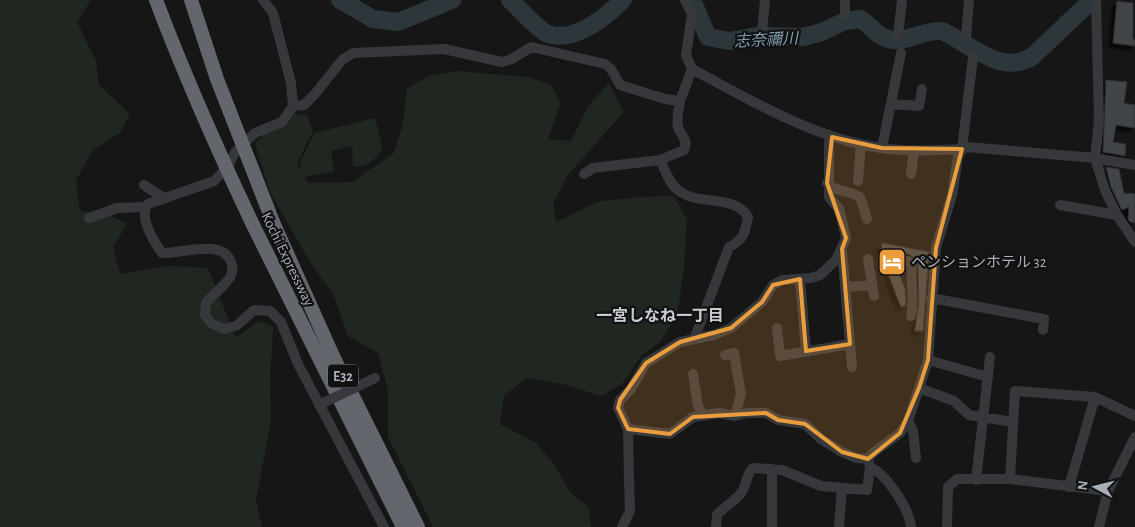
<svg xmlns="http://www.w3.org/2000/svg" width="1135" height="527" viewBox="0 0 1135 527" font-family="'Alegreya Sans','Noto Sans JP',sans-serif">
  <defs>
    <filter id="shadow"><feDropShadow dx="-4.5" dy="4.5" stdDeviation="1" flood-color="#0009"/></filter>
  </defs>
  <rect width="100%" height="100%" fill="#161617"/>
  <!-- green -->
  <path fill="#202720" d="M0 0H91L77 22 96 61 99 85 130 114 120 133 93 150 76 180 80 211 105 213 127 224 113 247 120 274 169 266 208 268 236 338 258 321 273 326 270 380 271 421 256 500 262 527H0Z
    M457 71 529 77 551 85 561 103 548 139 571 141 588 106 609 83 624 112 567 176 553 204 556 222 600 201 643 197 674 196 687 220 684 268 677 316 660 342 642 355 622 384 601 396 567 385 526 378 504 396 500 424 536 443 553 463 570 492 589 508 591 527H433L388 437V391L378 353 348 336 333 294 310 262 270 192 255 144 285 112 307 115 313 131 297 163 301 171 300 162 315 133 375 118 383 148C374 160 370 168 353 166L352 146 331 151 334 171 305 177 309 183 352 182 393 154 402 128 407 89 428 76Z"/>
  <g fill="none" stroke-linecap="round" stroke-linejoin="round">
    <!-- river -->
    <path stroke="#2c363b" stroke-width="18" d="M340 0 373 19 398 22 452 0
      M510 0C519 8 538 30 548 34 574 43 606 17 623 0
      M692 0 708 37 729 41 757 36 803 37 822 32 845 21 861 19C868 24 875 33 883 37 900 47 924 29 942 31 969 43 1002 77 1033 56L1092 0"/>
  </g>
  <!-- building -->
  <path fill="#424447" stroke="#303033" filter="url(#shadow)" d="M1117 1 1133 3V39L1135 40V46L1113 43Z
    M1106 80 1127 82 1124 103 1135 105V128L1116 125 1113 142 1126 144 1125 156 1103 152Z
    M1106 167 1119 169 1124 193 1135 194V223L1130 222 1128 219 1129 207 1122 210 1111 187Z
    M882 243 929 252 923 331H915L919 303 918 262 909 254 887 251 881 254Z
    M892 266H896L905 289 906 305 901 307 886 268Z"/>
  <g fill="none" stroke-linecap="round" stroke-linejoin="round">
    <!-- minor -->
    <path stroke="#37383c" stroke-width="10" d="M263 0 273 13 291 83 293 106 282 122 255 133 235 152 228 167 214 181 148 204C138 216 154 242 162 253 182 254 223 238 231 262 233 267 233 272 230 277 226 285 212 295 206 303L205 315 212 324 224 329 236 326 254 310 270 311 281 322 298 364 384 527
      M685 0 692 14 686 55 692 69C752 101 813 138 881 148 908 152 935 150 962 149L967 147 1095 158 1135 165
      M845 0V15
      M1096 0 1099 120 1095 158 1105 190 1117 215 1135 242
      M762 32 765 0
      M898 36 902 0
      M966 37 969 0
      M891 104 919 106 922 89
      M293 106 304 105 315 94 342 60 353 53 444 49 502 62 512 59 531 47 605 64 611 69 620 85 665 99 680 101 692 69
      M882 148 901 53
      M660 160C665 169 669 184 678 190 698 207 734 193 748 217 745 232 744 240 729 247L695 337
      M584 174 593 168 660 160 684 150C689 140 681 136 678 127 676 119 679 109 680 101
      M911 174 914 150
      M858 181 861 144
      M827 183C837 193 848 190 860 197L867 219
      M144 185 162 197
      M1060 205 1117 215
      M89 218 117 208 145 207
      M842 250 852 367
      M886 258 908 261 912 265C910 282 915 298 911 316
      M868 259 874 296
      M800 279 806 351
      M845 287 872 285
      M931 298 1044 319 1043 330
      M777 328 780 356 850 344
      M725 355 734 353 741 394 735 416
      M928 360 988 377
      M693 374 698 406 703 415
      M919 388 954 401 969 415 1013 422
      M908 421 913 431 916 458
      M628 429 670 434 693 417 719 413 735 416 747 413H766L778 420 805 424 821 439 842 452 856 458 868 459
      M870 467C887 475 909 508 911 527
      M1010 479 1015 391 1095 397 1135 416
      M976 480 990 357
      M1069 487 1095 397
      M622 527 630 511 629 480 628 429 618 408 620 400 631 389 646 363 680 342 714 335 731 328 762 302 773 285 782 280 811 278 820 275 836 260 846 238 839 209 829 197V142L832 137
      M716 527 717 515C723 508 736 500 741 493 747 485 746 474 753 468L782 470 821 486 867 490 870 467 868 459 874 452 900 433 908 421 919 388 928 360 936 248 952 195 958 157 962 149 973 57
      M772 527V469
      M839 527 842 488
      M947 527 948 487 957 479H1010L1108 491
      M1099 527 1108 491 1135 437"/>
    <!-- highway -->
    <path stroke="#63676d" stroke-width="14" d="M273 222 333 356 418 527
      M253 225 403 527"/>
    <!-- minor-bridge -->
    <path stroke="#37383c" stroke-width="10" d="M319 405 375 378"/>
    <!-- highway-bridge -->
    <path stroke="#63676d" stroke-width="14" d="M156 0C185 77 218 151 253 225
      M191 0 217 79 273 222"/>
  </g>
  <!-- marked area -->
  <path fill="#e99d3c" fill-opacity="0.2" stroke="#e99d3c" stroke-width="4" stroke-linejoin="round" d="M832 137 882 148 962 149 936 248 928 360 919 388 900 433 868 459 842 452 805 424 778 420 766 413 693 417 670 434 628 429 618 408 620 400 646 363 680 342 731 328 762 302 773 285 800 279 806 351 850 344 842 249 846 238 827 183Z"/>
  <!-- icons -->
  <defs>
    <symbol id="hotel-square" viewBox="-11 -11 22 22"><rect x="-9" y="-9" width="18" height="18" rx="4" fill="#e99d3c" stroke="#111112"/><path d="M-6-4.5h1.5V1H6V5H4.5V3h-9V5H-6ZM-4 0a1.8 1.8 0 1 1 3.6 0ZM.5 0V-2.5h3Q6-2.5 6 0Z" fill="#fff"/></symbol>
  </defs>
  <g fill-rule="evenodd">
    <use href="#hotel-square" x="876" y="246" width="32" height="32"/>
  </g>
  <g text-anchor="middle" stroke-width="4.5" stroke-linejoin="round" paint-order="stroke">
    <!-- shield labels -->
    <rect fill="#111112" stroke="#7b7f86" stroke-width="1" x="328" y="364.5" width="30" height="23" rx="4"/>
    <g font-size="14" font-weight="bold" fill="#a8aeb7">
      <text x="343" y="381">E32</text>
    </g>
    <!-- street labels -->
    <g font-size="15" fill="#a8aeb7" stroke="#111112">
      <text transform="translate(288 259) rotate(64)" y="5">Kochi Expressway</text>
    </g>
    <!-- poi labels -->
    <g font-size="15" fill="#a8aeb7" stroke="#111112" text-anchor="start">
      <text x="911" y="267">ペンションホテル 32</text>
    </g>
    <!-- water labels -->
    <g font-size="16" font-style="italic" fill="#819fb0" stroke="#111112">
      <text transform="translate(766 39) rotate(-3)" y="6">志奈禰川</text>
    </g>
    <!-- neighbourhood labels -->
    <g font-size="16" font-weight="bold" fill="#c9cdd3" stroke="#111112">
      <text x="660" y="321">一宮しなね一丁目</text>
    </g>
  </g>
  <!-- north arrow -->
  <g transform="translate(1095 487) rotate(277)" stroke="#111112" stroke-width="4" paint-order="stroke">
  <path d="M0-4L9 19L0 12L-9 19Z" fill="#a8aeb7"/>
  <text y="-8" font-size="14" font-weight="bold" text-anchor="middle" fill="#a8aeb7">N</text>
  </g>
</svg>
